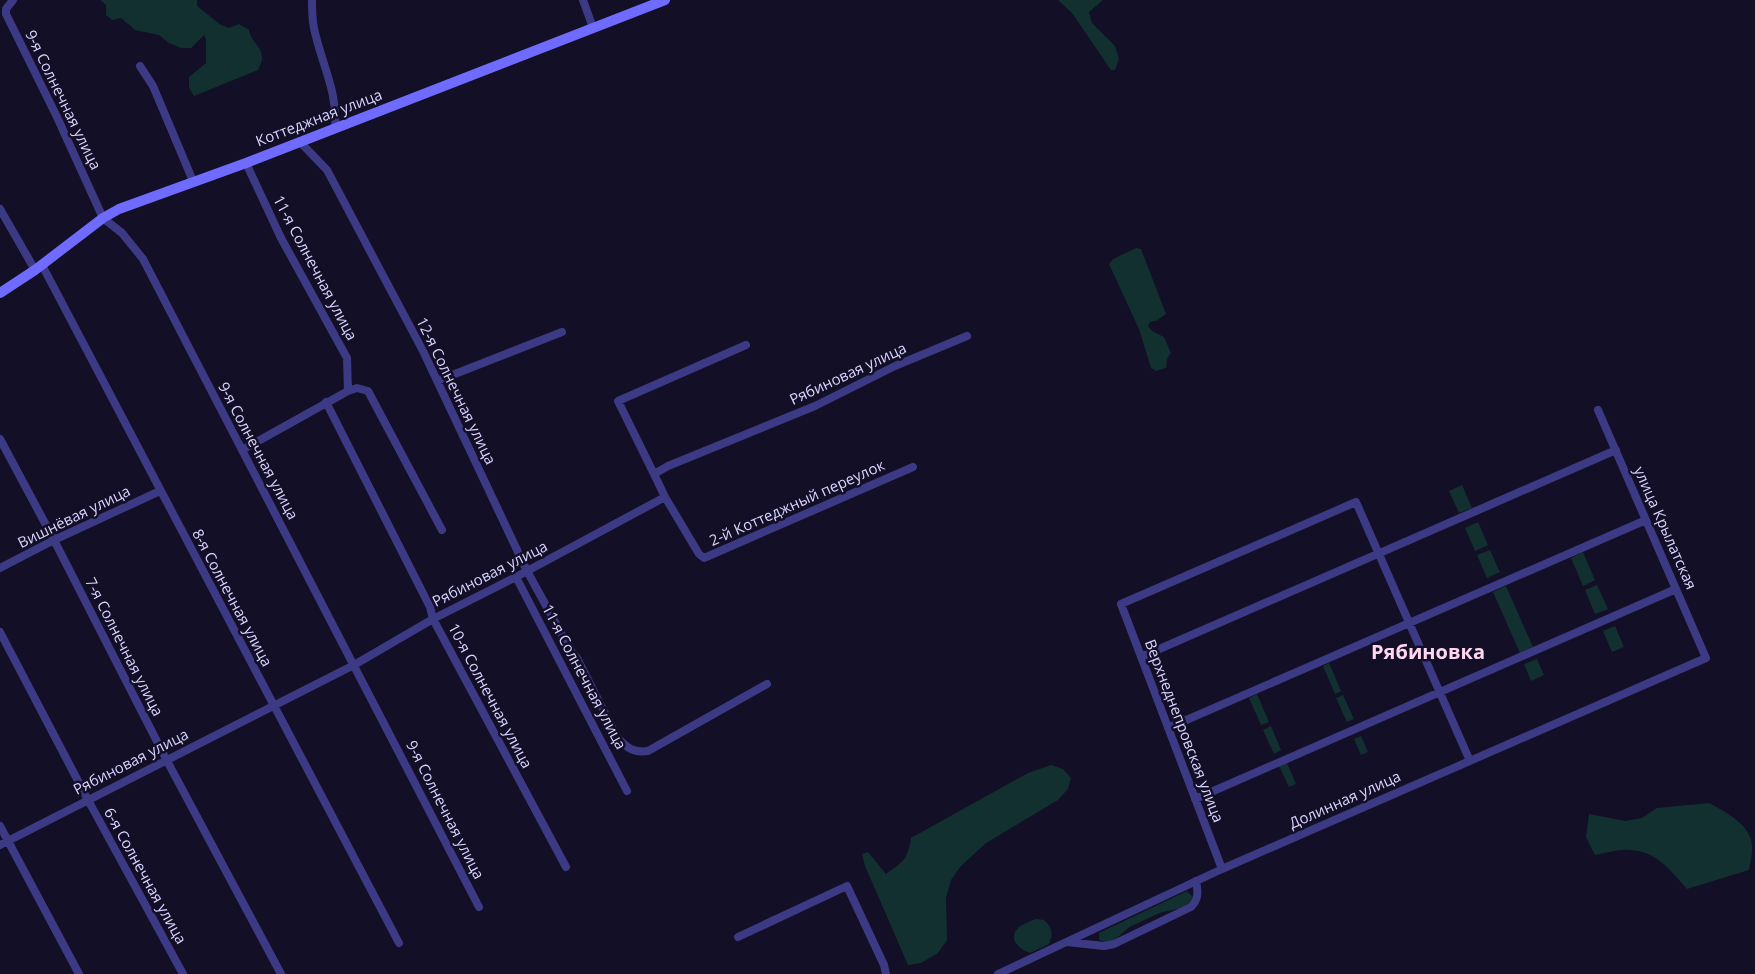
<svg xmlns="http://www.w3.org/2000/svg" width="1755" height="974" viewBox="0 0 1755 974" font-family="'Open Sans',sans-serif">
  <rect width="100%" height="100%" fill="#130f26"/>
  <!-- green -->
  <path fill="#12302f" d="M100 0H197V6L221 25 229 28 239 24 249 30C250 41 263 47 262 59 262 62 259 67 258 70L194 96 189 88V77L206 63V39L204 35 191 48H181L169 43 159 35 135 30 121 18 112 20 106 15V5Z
    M1058 0H1103L1089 12 1092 23 1115 46 1119 59 1115 70H1111L1072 13Z
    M1136 248 1141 249 1166 314 1156 321 1150 322 1148 326 1152 331 1164 337 1171 353 1167 359 1166 368 1156 371 1151 368 1139 329 1109 264 1113 259Z
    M1462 485 1472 508 1459 513 1449 491Z
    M1478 522 1488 545 1475 551 1465 528Z
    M1490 550 1500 572 1487 578 1477 555Z
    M1583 552 1595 580 1583 586 1571 558Z
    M1597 585 1608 609 1595 614 1585 590Z
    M1506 586 1533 647 1520 653 1493 592Z
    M1615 626 1624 647 1612 652 1603 631Z
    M1537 659 1544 675 1531 681 1524 664Z
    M1329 663 1341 691 1335 694 1323 666Z
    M1257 694 1269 722 1261 725 1249 698Z
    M1343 695 1354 719 1347 722 1336 698Z
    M1271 726 1281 750 1274 754 1263 730Z
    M1361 736 1368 752 1361 755 1354 739Z
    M1287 763 1296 784 1289 787 1279 766Z
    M1051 765 1063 769 1071 778 1068 789 1058 800 986 843 960 867 951 880 946 898 947 940 938 953 921 963 908 965 865 866 862 854 868 852 886 874C903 862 908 859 911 838L1028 773Z
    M1709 803C1727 813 1754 826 1752 850 1752 857 1750 863 1749 870L1687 889C1671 871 1657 851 1630 850 1619 849 1606 853 1595 855L1586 837 1589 814 1625 821 1642 818 1657 808Z
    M1187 891 1193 897C1189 910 1171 909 1160 913 1154 915 1148 919 1142 921 1139 923 1135 924 1131 926 1122 932 1110 949 1099 939V933L1103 931Z
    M1036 919 1044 920C1053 928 1053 934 1049 944L1030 953C1020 950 1007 939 1018 928 1022 924 1031 921 1036 919Z"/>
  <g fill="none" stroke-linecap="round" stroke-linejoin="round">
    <!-- street -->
    <path stroke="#3d3a85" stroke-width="8" d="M13 0 6 9V14L57 117 103 218 122 233 143 259 479 907
      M312 0C312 9 312 18 314 28 321 63 338 91 335 128
      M583 0 593 28
      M140 66 153 86 193 181
      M300 142 327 170 423 351 527 571 571 651 577 658 617 737C627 748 633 753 648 751L767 684
      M246 163 281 238 347 358 348 391 357 388 368 391 442 530
      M0 209 35 270
      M42 265 399 943
      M437 381 562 332
      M326 402 430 607 433 619 566 867
      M0 439 54 540 166 759 281 974
      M242 450 348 391
      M654 474 618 401 746 345
      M665 497 699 554 704 558 913 467
      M0 568 54 540 160 491
      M516 577 627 791
      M0 632 88 800 183 974
      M1141 657 1616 450
      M1168 728 1646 520
      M1195 799 1676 589
      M0 826 79 974
      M0 845 354 665 433 619 516 577 665 497 654 474 668 466 815 406 895 366 967 336
      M1222 869 1121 604 1356 502 1470 761
      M738 937 847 886 884 965 886 974
      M1067 942 1104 946 1114 944 1191 907C1199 899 1198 892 1196 881
      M998 974 1222 869 1706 658 1598 410"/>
    <!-- secondary -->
    <path stroke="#6f6bff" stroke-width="10" d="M0 293 35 270 103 218 119 209 246 163 665 0"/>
  </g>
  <g text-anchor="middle" stroke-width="5" stroke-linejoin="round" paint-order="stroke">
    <!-- street labels -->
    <g font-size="15" fill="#d9d4ff" stroke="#130f26">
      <text transform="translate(63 100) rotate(64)" y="5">9-я Солнечная улица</text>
      <text transform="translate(319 118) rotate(-21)" y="5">Коттеджная улица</text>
      <text transform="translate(315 268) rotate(62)" y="5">11-я Солнечная улица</text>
      <text transform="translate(848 374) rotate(-25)" y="5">Рябиновая улица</text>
      <text transform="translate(456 391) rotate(64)" y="5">12-я Солнечная улица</text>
      <text transform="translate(258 451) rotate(62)" y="5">9-я Солнечная улица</text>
      <text transform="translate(797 503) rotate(-24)" y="5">2-й Коттеджный переулок</text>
      <text transform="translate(74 517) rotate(-26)" y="5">Вишнёвая улица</text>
      <text transform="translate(1665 528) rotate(66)" y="5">улица Крылатская</text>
      <text transform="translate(490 574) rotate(-27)" y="5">Рябиновая улица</text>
      <text transform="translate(232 598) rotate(62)" y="5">8-я Солнечная улица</text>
      <text transform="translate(124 647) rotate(63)" y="5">7-я Солнечная улица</text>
      <text transform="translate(584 677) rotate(62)" y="5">11-я Солнечная улица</text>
      <text transform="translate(490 696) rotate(62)" y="5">10-я Солнечная улица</text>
      <text transform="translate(1184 731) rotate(69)" y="5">Верхнеднепровская улица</text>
      <text transform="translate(131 762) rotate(-27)" y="5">Рябиновая улица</text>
      <text transform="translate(1345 800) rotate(-24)" y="5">Долинная улица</text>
      <text transform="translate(445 810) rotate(63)" y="5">9-я Солнечная улица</text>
      <text transform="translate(145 876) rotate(61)" y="5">6-я Солнечная улица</text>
    </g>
    <!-- district labels -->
    <g font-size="20" font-weight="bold" fill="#ffd6f0" stroke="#130f26">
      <text x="1428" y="659">Рябиновка</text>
    </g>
  </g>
</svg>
